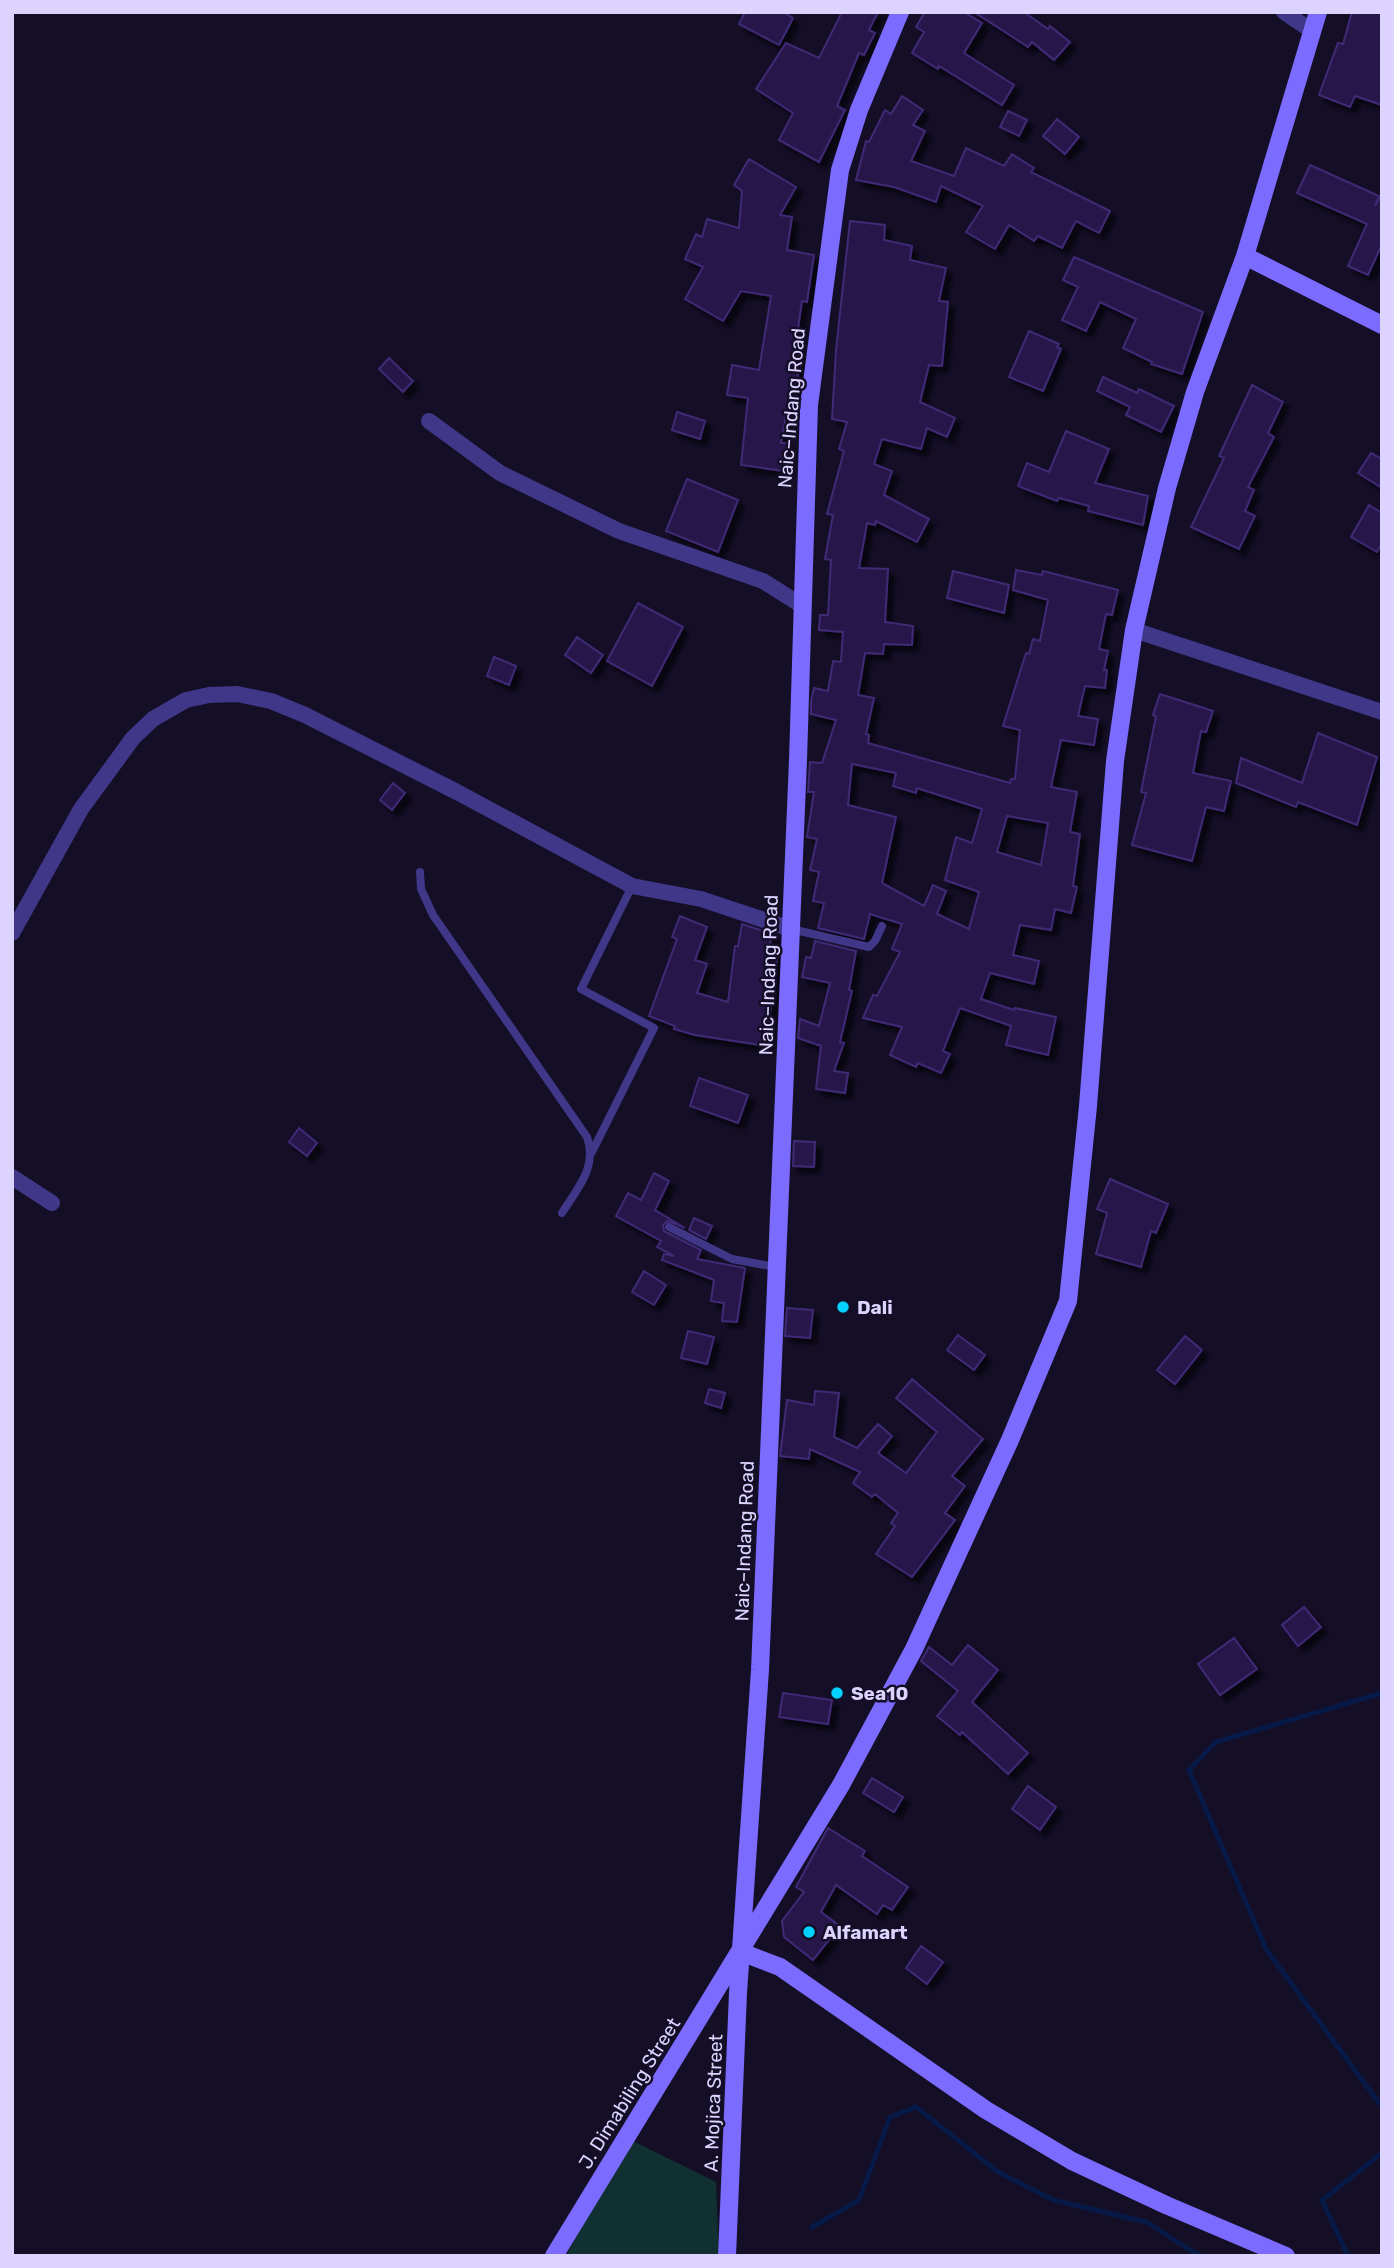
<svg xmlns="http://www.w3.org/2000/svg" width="1394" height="2268" viewBox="0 0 1394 2268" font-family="Rubik,sans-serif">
  <defs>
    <filter id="shadow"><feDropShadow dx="6" dy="6" stdDeviation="2" flood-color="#0009"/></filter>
  </defs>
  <rect width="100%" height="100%" fill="#140e27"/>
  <!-- green -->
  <path fill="#113031" d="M629 2139 716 2182 719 2256H566Z"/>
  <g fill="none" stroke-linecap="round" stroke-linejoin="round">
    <!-- stream -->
    <path stroke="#071947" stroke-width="5" d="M1382 1693 1216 1742 1189 1770 1266 1949 1382 2107
      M812 2227 859 2200 890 2117 916 2107 998 2172 1053 2200 1146 2222 1200 2256
      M1348 2256 1322 2200 1382 2153"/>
  </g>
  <!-- building -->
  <path fill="#271949" stroke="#3f2a76" stroke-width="2" fill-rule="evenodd" filter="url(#shadow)" d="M745 12H783L793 18 779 45 739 24Z
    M842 12H878L869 30 875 33 864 55 859 53 837 106 845 110 819 162 779 140 793 113 756 89 786 43 819 58Z
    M925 12H964L982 23 964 53 1014 85 1002 105 939 66 938 69 912 53 924 32 916 27Z
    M974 12H1024L1048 29 1050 26 1070 42 1054 60 1032 42 1028 47Z
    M1352 12H1382V105L1355 96 1350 107 1319 95 1338 43 1343 44Z
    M902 96 923 110 913 125 925 131 911 161 954 176 966 148 1004 166 1012 154 1034 168 1031 172 1110 211 1099 233 1076 221 1062 248 1038 236 1034 241 1009 225 995 249 966 232 983 206 941 186 936 202 894 187 856 180 866 141 869 142 885 110 891 114Z
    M1008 111 1027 120 1019 136 1000 127Z
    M1057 119 1079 137 1065 154 1043 136Z
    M749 159 796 187 780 215 792 217 787 250 814 255 807 302 802 301 795 349 802 351 796 385 791 410H787L781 443H787L784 471 741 465 748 398 727 395 732 365 759 370 771 296 741 291 723 321 685 299 703 267 685 259 696 234 702 237 707 219 739 228 742 191 734 185Z
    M1310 165 1379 196 1375 206 1382 193V244L1368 275 1348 266 1367 224 1297 193Z
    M850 221 885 225 884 240 912 246 910 260 946 268 939 301 948 302 942 366 929 365 920 402 955 418 947 437 927 428 921 449 882 439 874 464 892 471 884 495 929 519 917 542 876 521 875 525 867 523 859 568 888 569 885 622 913 626 912 645 884 644 883 654 865 653 858 695 874 698 866 734 869 735 868 743 1010 783 1011 779H1015L1020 730 1003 726 1026 653 1029 654 1033 639 1040 641 1048 600 1013 590 1016 570 1042 575 1043 571 1118 590 1112 615 1106 614 1099 649 1108 651 1104 670H1107L1105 688 1085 686 1078 716 1098 719 1094 745 1061 740 1051 787 1077 792 1070 832 1080 834 1073 886 1077 887 1071 913 1055 909 1051 930 1020 925 1013 955 1039 961 1034 984 990 973 981 999 1014 1010 1015 1008 1056 1017 1048 1055 1006 1045 1011 1026 960 1008 943 1051 950 1054 941 1073 918 1063 916 1067 890 1055 902 1027 863 1018 873 995 877 996 900 952 892 949 902 924 870 914 864 939 818 928 824 903 813 901 819 872 810 870 817 839 807 837 814 792H808L810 762 822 763 836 720 811 714V701L814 688 828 691 833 661 841 662 843 632 819 630 820 615H828L831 560 825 559 833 515 827 514 844 451 839 449 847 422 832 419 836 350ZM852 764 896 773 893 786 916 793 917 788 982 809 972 843 956 837 945 880 979 892 969 929 937 914 946 891 933 885 924 906 882 883 896 817 848 805ZM1007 816 1048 823 1041 865 997 852Z
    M1074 257 1203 312 1182 374 1151 364 1152 362 1123 348 1136 319 1100 302 1086 331 1062 320 1078 287 1063 280Z
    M1029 331 1059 344 1057 347 1061 349 1043 391 1009 377Z
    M389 358 413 381 403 392 379 369Z
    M1103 377 1137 393 1139 389 1174 406 1161 432 1126 415 1130 407 1097 391Z
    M1252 385 1283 402 1268 433 1274 437 1248 487 1254 490 1245 511 1255 516 1239 549 1191 527 1224 458 1219 456Z
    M677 412 705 421 700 439 672 430Z
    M1066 431 1109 449 1095 483 1148 496 1143 525 1088 511 1089 506 1059 498 1057 501 1018 486 1027 463 1049 472Z
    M1371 453 1382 459V488L1358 473Z
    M687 479 738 500 718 552 666 531Z
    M1369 505 1382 513V543L1377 552 1351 537Z
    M953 571 1009 585 1004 613 947 598Z
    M638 603 683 627 652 686 607 661Z
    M577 637 603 655 591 673 565 655Z
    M494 657 516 666 509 685 487 676Z
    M1160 694 1213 711 1206 732 1201 731 1193 773 1231 781 1224 811 1206 807 1192 861 1132 845 1146 793 1141 792 1156 716 1153 715Z
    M1318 733 1377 757 1357 825 1298 802 1296 807 1236 783 1241 758 1302 783Z
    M393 783 405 793 392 810 380 800Z
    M680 916 707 927 695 960 707 964 697 993 728 1002 735 946H738L742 924 772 934 769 950 778 952 766 1046 695 1035 674 1029 675 1026 649 1016 677 939 672 937Z
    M815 941 856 951 849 990 852 991 840 1042 844 1043 834 1071 848 1073 845 1093 816 1089 821 1046 798 1038 800 1019 819 1026 830 983 802 977 806 957 811 958Z
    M699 1078 748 1095 738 1123 690 1106Z
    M299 1128 317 1143 307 1156 289 1142Z
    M794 1141 815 1142 814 1167 793 1166Z
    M654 1173 669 1181 655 1210 685 1228 668 1221 663 1225 664 1231 701 1250 697 1259 745 1268 737 1322 722 1321 724 1303 711 1301 714 1280 662 1260 664 1254 674 1256 657 1247 661 1241 616 1216 628 1193 641 1200Z
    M1110 1179 1168 1204 1156 1233 1151 1231 1141 1267 1096 1254 1107 1213 1097 1209Z
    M694 1218 712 1226 706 1239 689 1230Z
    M644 1271 666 1285 654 1305 632 1292Z
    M787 1308 813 1310 810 1338 785 1336Z
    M688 1331 714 1337 707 1364 681 1358Z
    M958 1335 985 1355 974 1370 947 1350Z
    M1185 1336 1202 1350 1175 1384 1157 1370Z
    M912 1379 983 1439 952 1476 965 1486 945 1513 955 1520 912 1577 876 1554 895 1526 891 1523 898 1513 875 1494 872 1497 853 1483 860 1472 810 1449 809 1459 780 1456 787 1400 814 1405 815 1391 839 1393 834 1437 857 1448 878 1424 892 1436 878 1453 906 1473 937 1432 896 1398Z
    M709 1389 725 1393 721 1408 705 1403Z
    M1304 1607 1321 1627 1298 1646 1282 1625Z
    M1234 1638 1257 1669 1220 1695 1198 1664Z
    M968 1645 998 1670 972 1702 1028 1753 1008 1774 962 1732 960 1735 937 1716 958 1691 921 1661 929 1647 952 1665Z
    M783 1693 832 1700 828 1724 779 1717Z
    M872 1778 903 1797 894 1812 863 1793Z
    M1028 1786 1056 1807 1040 1830 1012 1809Z
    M828 1828 865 1851 862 1856 908 1887 892 1910 883 1905 877 1914 836 1885 821 1912 840 1926 813 1960 784 1937 782 1921 804 1892 796 1887Z
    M921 1946 943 1962 927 1984 906 1968Z"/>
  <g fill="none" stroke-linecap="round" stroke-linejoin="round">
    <!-- lane -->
    <path stroke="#403788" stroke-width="8" d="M420 872 421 889 433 915 587 1137C598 1167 577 1189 562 1213
      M791 929 869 947 875 941 882 926
      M592 1152 654 1028 581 989 632 886
      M669 1227 732 1259 776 1267"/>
    <!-- street -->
    <path stroke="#403788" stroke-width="16" d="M1284 12 1312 31
      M429 421 500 473 619 531 763 581 801 605
      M1134 630 1382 712
      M12 933 81 809 133 738 153 719 186 700 209 695 237 694 271 701 305 715 457 792 632 886 701 899 791 929
      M12 1177 52 1203"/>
    <!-- secondary -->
    <path stroke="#7b6bff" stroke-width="18" d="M1245 256 1382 325
      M741 1952 780 1967 986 2110 1072 2161 1166 2205 1286 2256
      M554 2256 841 1785 914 1649 1010 1440 1068 1301 1088 1106 1115 761 1134 630 1167 488 1195 392 1245 256 1318 12
      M727 2256 738 1993 760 1670 798 760 809 405 840 170 859 110 900 12"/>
  </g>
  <!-- markers -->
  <g fill="#00d1ff" stroke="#140e27" stroke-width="2.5">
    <circle cx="843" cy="1307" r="7"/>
    <circle cx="837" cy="1693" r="7"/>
    <circle cx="809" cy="1932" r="7"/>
  </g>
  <g text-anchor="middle" stroke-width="5" stroke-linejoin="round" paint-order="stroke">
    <!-- street labels -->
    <g font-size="19" fill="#dcd4ff" stroke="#140e27">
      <text transform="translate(791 408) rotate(-85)" y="7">Naic–Indang Road</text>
      <text transform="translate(768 975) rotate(-88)" y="7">Naic–Indang Road</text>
      <text transform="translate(744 1541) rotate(-88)" y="7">Naic–Indang Road</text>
      <text transform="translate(629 2093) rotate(-58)" y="7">J. Dimabiling Street</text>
      <text transform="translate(713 2103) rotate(-88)" y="7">A. Mojica Street</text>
    </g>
    <!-- poi labels -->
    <g font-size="19" font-weight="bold" fill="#dcd4ff" stroke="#140e27" text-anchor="start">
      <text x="857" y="1314">Dali</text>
      <text x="851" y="1700">Sea10</text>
      <text x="823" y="1939">Alfamart</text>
    </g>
  </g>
  <!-- border -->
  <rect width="1394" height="2268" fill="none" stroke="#dcd4ff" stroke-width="28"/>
</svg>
